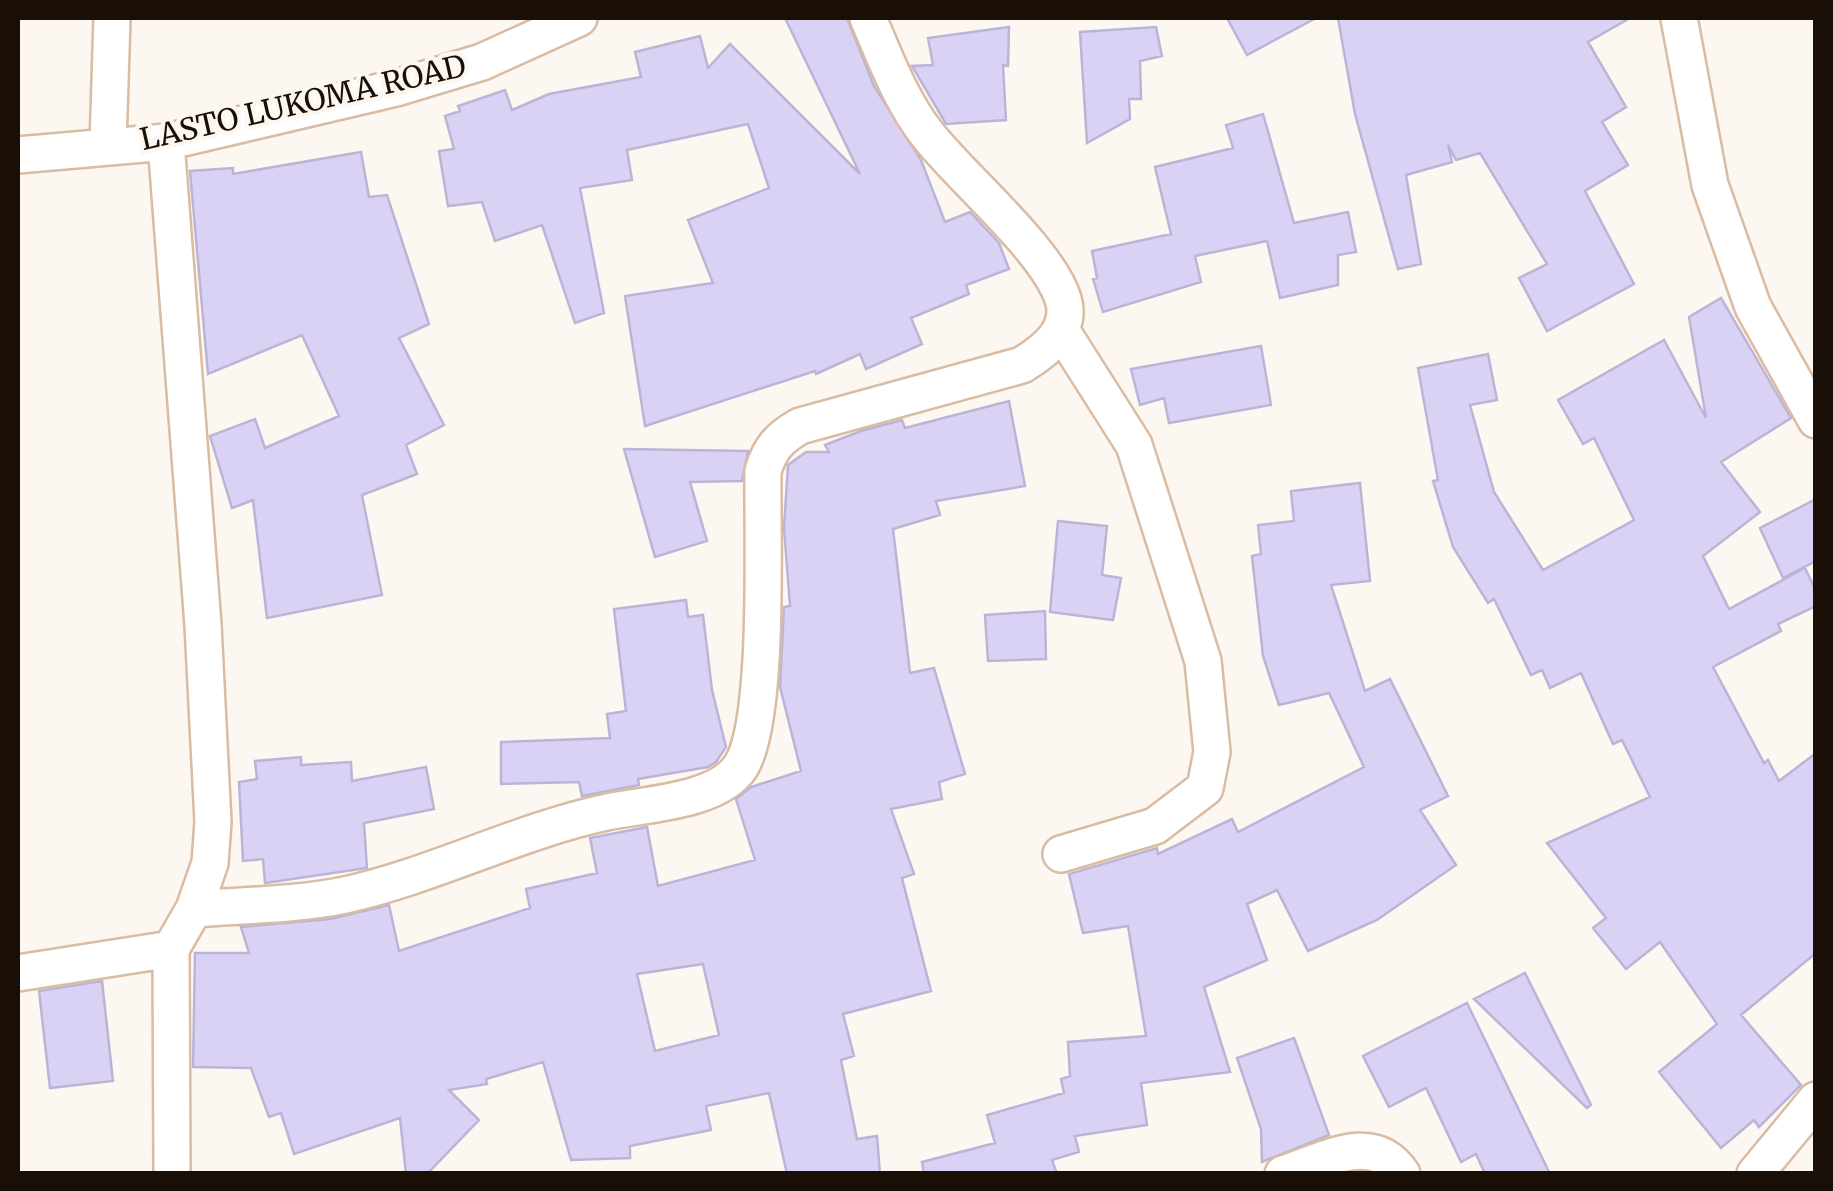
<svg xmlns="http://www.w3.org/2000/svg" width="1833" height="1191" viewBox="0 0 1833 1191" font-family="Merriweather,serif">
  <rect width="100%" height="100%" fill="#fdf7f2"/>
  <!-- building -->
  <path fill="#dad2f4" stroke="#bcb4d6" stroke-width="2.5" fill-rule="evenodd" d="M785 18H847L874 86 921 160 945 222 970 212 999 243 1009 269 966 285 969 294 911 318 922 344 866 369 860 354 816 374 815 371 645 426 625 296 713 283 688 220 769 188 748 124 627 150 632 180 580 188 604 313 575 323 542 225 495 241 482 202 448 206 439 151 454 149 445 116 460 111 458 106 505 90 512 110 549 94 641 77 635 52 700 36 708 68 730 44 860 174Z
    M1227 18H1316L1247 55Z
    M1338 18H1630L1588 42 1626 107 1602 122 1628 165 1585 191 1634 284 1547 331 1519 278 1547 264 1480 153 1456 160 1448 145 1452 162 1406 175 1421 264 1398 269 1355 114Z
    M1009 27 1008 66 1003 65 1006 120 946 124 912 66 933 65 928 38Z
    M1156 27 1162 56 1140 61 1141 99H1129L1130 119 1087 143 1080 32Z
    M1263 114 1294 223 1348 212 1356 252 1338 255V285L1280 298 1267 241 1195 256 1201 282 1103 312 1093 279 1097 278 1092 251 1171 234 1155 167 1233 148 1226 125Z
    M361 152 369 197 387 195 429 324 399 338 444 425 406 445 417 474 362 495 382 595 267 618 253 500 232 508 210 436 255 419 265 448 339 416 302 335 208 374 190 171 233 168V174Z
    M1721 298 1791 418 1721 462 1760 512 1703 556 1729 609 1805 568 1816 591V606L1778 624 1781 631 1713 667 1764 763 1768 760 1779 781 1816 753V953L1741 1015 1801 1085 1759 1127 1754 1120 1721 1148 1659 1072 1717 1024 1660 942 1626 969 1593 928 1606 918 1547 843 1650 797 1622 740 1613 744 1581 673 1550 688 1542 670 1531 675 1494 599 1488 603 1453 547 1433 481 1438 480 1418 368 1488 354 1497 400 1470 405 1494 492 1543 570 1634 520 1594 438 1583 444 1558 400 1664 340 1706 418 1689 317Z
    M1261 346 1271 405 1169 423 1164 398 1140 405 1131 369Z
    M1009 401 1025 486 936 501 940 515 893 529 910 673 934 668 965 774 939 782 942 799 891 809 914 874 902 878 931 991 843 1014 854 1056 841 1060 857 1139 877 1136 880 1174H787L769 1093 706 1106 711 1130 630 1146V1158L571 1160 543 1062 486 1079 487 1084 449 1090 479 1120 427 1174H406L400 1118 294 1154 281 1113 269 1117 251 1068 193 1067 195 953H249L241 927 330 919 389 905 399 951 530 908 526 889 597 873 590 838 647 827 658 886 755 860 736 799 751 787 801 771 780 687 784 607 790 606 784 528 788 465 806 452H829L825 445 861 431 902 420 905 428ZM703 964 719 1035 655 1051 637 974Z
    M624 449 748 451 742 481 690 482 707 541 655 557Z
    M1360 483 1370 581 1331 585 1365 691 1390 679 1448 796 1420 810 1456 865 1377 920 1308 951 1277 890 1247 904 1267 960 1204 987 1230 1072 1141 1083 1147 1125 1075 1136 1079 1152 1052 1160 1057 1174H924L922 1162 995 1143 987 1115 1064 1093 1061 1079 1070 1076 1068 1042 1146 1036 1128 926 1083 933 1069 874 1157 848 1158 854 1232 819 1238 832 1364 767 1329 693 1279 705 1263 656 1252 556 1261 554 1258 525 1294 521 1291 491Z
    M1816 499V561L1783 578 1760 528Z
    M1058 521 1107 526 1102 575 1121 578 1113 620 1050 612Z
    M686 600 688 617 703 615 712 690 726 747 716 762 708 767 638 779 639 785 582 796 579 782 501 784V742L610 738 607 714 626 711 614 609Z
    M1045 611 1046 659 988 661 985 615Z
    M301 757V765L351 762 352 781 426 767 434 809 364 823 367 868 265 883 263 859 243 861 239 782 257 779 255 761Z
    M1525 973 1591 1105 1587 1108 1474 999Z
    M102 981 113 1081 50 1088 39 991Z
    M1467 1003 1550 1174H1485L1476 1154 1461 1162 1426 1088 1389 1107 1363 1056Z
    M1294 1038 1329 1135 1262 1162 1261 1129 1237 1058Z"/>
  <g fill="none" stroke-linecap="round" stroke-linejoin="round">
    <defs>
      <path id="street" d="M1679 18 1710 185 1753 307 1816 420
        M166 142 203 625 213 822 210 863 194 909 171 949 172 1174
        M108 145 112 18
        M18 155 166 142 396 88 482 62 579 18
        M1061 854 1155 826 1205 788 1212 752 1203 661 1134 445 1061 330
        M194 909C243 905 297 905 345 895 435 875 518 831 607 812 645 804 718 802 741 766 770 719 762 534 763 471 770 448 779 438 800 426L1022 365C1045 351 1073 330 1063 299 1047 249 962 179 927 134 900 99 885 57 868 18
        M18 973 171 949
        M1283 1174C1324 1161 1373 1130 1402 1174
        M1755 1174 1816 1100"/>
    </defs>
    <!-- street casing -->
    <use href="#street" stroke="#d9bca2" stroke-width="40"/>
    <!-- street -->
    <use href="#street" stroke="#fff" stroke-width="35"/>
  </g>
  <g text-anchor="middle" stroke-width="9" stroke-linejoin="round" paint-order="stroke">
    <!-- street labels -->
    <g font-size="30" fill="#190f06" stroke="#fdf7f2">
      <text transform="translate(303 103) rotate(-13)" y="10">LASTO LUKOMA ROAD</text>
    </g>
  </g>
  <!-- border -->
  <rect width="1833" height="1191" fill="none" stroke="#190f06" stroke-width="40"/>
</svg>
